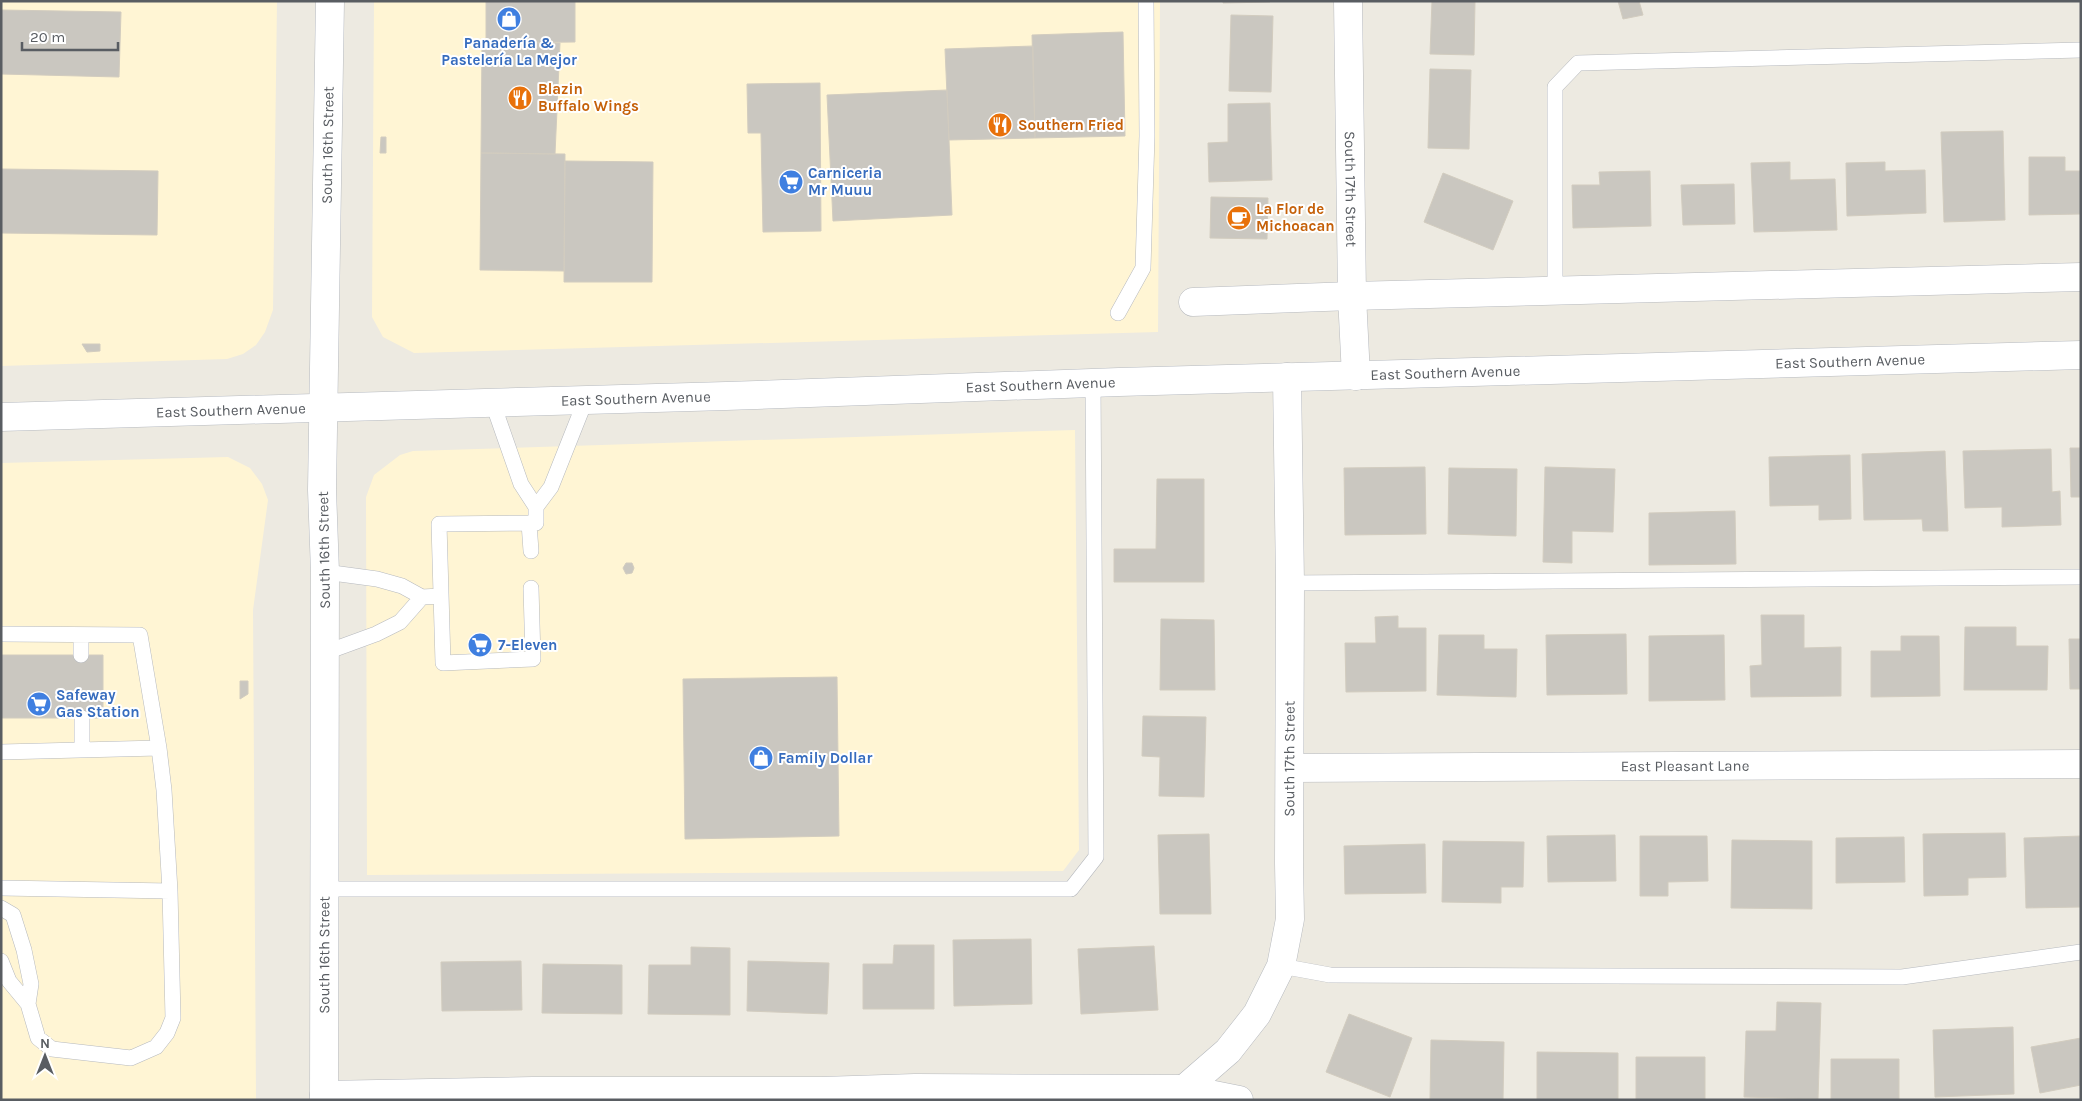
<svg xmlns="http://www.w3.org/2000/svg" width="2082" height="1101" viewBox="0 0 2082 1101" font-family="Karla,sans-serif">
  <rect width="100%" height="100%" fill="#edeae1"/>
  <!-- commercial -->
  <path fill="#fff5d4" d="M1 1H277L273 310 265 332 256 345 243 354 227 359 1 366Z
    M374 1H1160L1158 332 414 353 383 337 372 317Z
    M1075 430 1079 850 1063 871 367 875 366 497 374 475 400 455 413 451Z
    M228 457 250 468 262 484 268 500 253 610 256 1100H1V463Z"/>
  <!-- building -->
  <path fill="#cac7c0" stroke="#d2ccbf" d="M486 1H575V42L486 43Z
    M1223 1H1270V2L1223 3Z
    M1432 1H1475L1474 55 1430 54Z
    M1618 1H1639L1643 15 1623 19Z
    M1 10 121 12 119 77 1 74Z
    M1231 15 1273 16 1271 92 1229 91Z
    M1123 32 1125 136 1035 138 1032 35Z
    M486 43H560L555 154 481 153 482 45Z
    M1033 46 1035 138 949 140 945 49Z
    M1430 69 1471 70 1469 149 1428 148Z
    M820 83 821 231 763 232 761 133H748L747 84Z
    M947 90 952 215 833 221 827 95Z
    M1270 103 1272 180 1209 182 1208 143 1228 142V104Z
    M2003 131 2005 220 1944 222 1941 132Z
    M381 137H386V153H380Z
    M481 153 565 154 564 271 480 270Z
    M2029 157H2065V171H2081V214L2029 215Z
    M565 161 653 162 652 282H564Z
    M1790 162V180L1835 179 1837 230 1754 232 1751 163Z
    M1885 162V171L1925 170 1926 213 1847 216 1846 163Z
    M1 169 158 171 157 235 1 233Z
    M1650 171 1651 226 1573 228 1572 185H1600L1599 172Z
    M1443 173 1513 201 1493 250 1424 222Z
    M1734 184 1735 224 1683 225 1681 185Z
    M1211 197 1268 198 1267 239 1210 238Z
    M82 344H100V351L87 352Z
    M2070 448H2081V497H2071Z
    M2051 449 2052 492 2060 491 2061 525 2002 527V507L1965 508 1963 451Z
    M1945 451 1948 531H1923L1922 519 1864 520 1862 454Z
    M1850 455 1851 519 1819 520V505L1770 506 1769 457Z
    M1425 467 1426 534 1345 535 1344 468Z
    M1545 467 1615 469 1613 532 1572 531V563L1543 562Z
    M1449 468 1517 469 1516 536 1448 534Z
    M1157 479H1204V582H1114V549H1156Z
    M1735 511 1736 564 1649 565V513Z
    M626 563H632L634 568 632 573 626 574 623 568Z
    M1761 615H1804V648L1841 647V696L1751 697 1750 666 1762 665Z
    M1398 616V628H1426V691L1346 692 1345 643H1376L1375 617Z
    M1161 619 1214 620 1215 690H1160Z
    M1965 627H2016V646H2048L2047 690H1964Z
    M1626 634 1627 694 1547 695 1546 635Z
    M1439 635H1484V649H1517L1516 697 1437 695Z
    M1724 635 1725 700 1649 701V636Z
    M1901 636H1939L1940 696 1871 697V651H1901Z
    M2069 639H2081V689H2070Z
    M1 655H103V718H1Z
    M837 677 839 836 685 839 683 679Z
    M240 681H248V694L240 699Z
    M1143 716 1206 717 1204 797 1159 796 1160 757 1142 756Z
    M2005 833 2006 877 1968 878V895L1924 896 1923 834Z
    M1209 834 1211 914H1160L1158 835Z
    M1615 835 1616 881 1548 882 1547 836Z
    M1640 836H1707L1708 881 1668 882V896H1640Z
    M2081 836V907L2026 908 2024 838Z
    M1904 837 1905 882 1836 883V838Z
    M1732 840 1812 841V909L1731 908Z
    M1443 841 1524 842 1523 887H1501V903L1442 902Z
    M1425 844 1426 893 1345 894 1344 846Z
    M1031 939 1032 1004 954 1006 953 940Z
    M894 945H934V1009H863V964H893Z
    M1154 946 1158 1010 1081 1014 1078 949Z
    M691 947 730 948V1015L648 1014 649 965H691Z
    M521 961 522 1010 442 1011 441 962Z
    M748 961 829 963 827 1014 747 1011Z
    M543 964 622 965V1014L542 1013Z
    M1777 1002 1821 1003 1818 1099 1744 1097 1746 1031H1776Z
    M1349 1014 1412 1038 1390 1097 1326 1072Z
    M2013 1027 2014 1094 1935 1097 1933 1030Z
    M2081 1038V1085L2040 1093 2031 1047Z
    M1431 1040 1504 1042 1503 1100H1430Z
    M1537 1052 1618 1053V1100H1537Z
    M1636 1057H1705V1100H1636Z
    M1831 1059H1899V1100H1831Z"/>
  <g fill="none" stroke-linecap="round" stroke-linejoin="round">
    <defs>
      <path id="lane" d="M1555 290V87L1578 63 2081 50
        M1118 313 1143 268 1147 136 1146 1
        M492 401 521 484 536 507V523L439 524 443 663 533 659 531 588
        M536 507 551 487 586 399
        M529 523 531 551
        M325 572 377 579 402 586 422 597 441 596
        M1290 583 2081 577
        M1 634 140 635 159 748 1 752
        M324 653 376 634 400 622 422 597
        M81 655V635
        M82 718V750
        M1 888 170 891 164 790 159 748
        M325 889H1071L1096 857 1093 383
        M1 908 13 915 24 950 31 984 28 1004
        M1 961 9 981 28 1004 38 1038 52 1049 131 1058 156 1047 167 1033 173 1018 170 891
        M1281 966 1330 975 1902 977 2081 952"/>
      <g id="street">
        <path id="s1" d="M1348 1 1352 296 1356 376"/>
        <path d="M1193 302 1352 296 2081 277"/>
        <path id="s2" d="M1290 768 2081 764"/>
        <path d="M324 1095 533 1091H822L915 1088 1184 1089 1239 1100"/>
        <path id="s3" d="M1175 1097 1228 1051 1257 1014 1281 966 1290 919 1289 863 1290 583 1287 377"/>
      </g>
      <g id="secondary">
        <path id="s4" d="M1 417 726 396 1119 382 2081 355"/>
        <path id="s5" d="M324 1100 325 572 322 490 330 1"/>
      </g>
    </defs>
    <!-- lane casing -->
    <use href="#lane" stroke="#b6b9be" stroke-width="16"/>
    <!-- street casing -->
    <use href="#street" stroke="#b6b9be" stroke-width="29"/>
    <!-- secondary casing -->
    <use href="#secondary" stroke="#b6bac0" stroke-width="29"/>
    <!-- lane -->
    <use href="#lane" stroke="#fff" stroke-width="15"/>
    <!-- street -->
    <use href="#street" stroke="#fff" stroke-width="28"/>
    <!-- secondary -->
    <use href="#secondary" stroke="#fff" stroke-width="28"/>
  </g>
  <!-- icons -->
  <defs>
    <symbol id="shop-disc" viewBox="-11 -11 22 22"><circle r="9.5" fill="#3f7fe0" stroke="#fff"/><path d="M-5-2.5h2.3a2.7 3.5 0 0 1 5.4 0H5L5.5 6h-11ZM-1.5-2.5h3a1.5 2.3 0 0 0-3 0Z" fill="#fff"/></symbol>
    <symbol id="restaurant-disc" viewBox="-11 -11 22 22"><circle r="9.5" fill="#e8710a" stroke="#fff"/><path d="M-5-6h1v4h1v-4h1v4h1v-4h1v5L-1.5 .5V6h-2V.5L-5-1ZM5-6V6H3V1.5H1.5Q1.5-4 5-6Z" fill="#fff"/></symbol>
    <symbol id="supermarket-disc" viewBox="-11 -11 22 22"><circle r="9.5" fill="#3f7fe0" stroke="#fff"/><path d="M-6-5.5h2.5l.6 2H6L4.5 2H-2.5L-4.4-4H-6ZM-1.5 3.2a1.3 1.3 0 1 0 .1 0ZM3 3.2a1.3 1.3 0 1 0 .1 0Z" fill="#fff"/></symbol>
    <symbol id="cafe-disc" viewBox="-11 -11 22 22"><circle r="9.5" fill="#e8710a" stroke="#fff"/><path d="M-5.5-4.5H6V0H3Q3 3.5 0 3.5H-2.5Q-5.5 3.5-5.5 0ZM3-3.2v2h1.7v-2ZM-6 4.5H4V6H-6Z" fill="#fff"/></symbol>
  </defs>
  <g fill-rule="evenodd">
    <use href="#shop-disc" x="495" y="5" width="28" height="28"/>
    <use href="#restaurant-disc" x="506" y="84" width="28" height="28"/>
    <use href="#restaurant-disc" x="986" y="111" width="28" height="28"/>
    <use href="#supermarket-disc" x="777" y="168" width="28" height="28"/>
    <use href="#cafe-disc" x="1225" y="204" width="28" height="28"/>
    <use href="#supermarket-disc" x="466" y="631" width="28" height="28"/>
    <use href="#supermarket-disc" x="25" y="690" width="28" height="28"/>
    <use href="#shop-disc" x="747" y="744" width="28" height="28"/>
  </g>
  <g text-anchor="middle" stroke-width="4" stroke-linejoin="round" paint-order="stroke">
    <!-- shop labels -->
    <g font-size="15" font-weight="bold" fill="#366cbe" stroke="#fff" text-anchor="start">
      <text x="509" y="48" text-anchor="middle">Panadería &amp;<tspan x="509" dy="17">Pastelería La Mejor</tspan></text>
      <text x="808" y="178">Carniceria<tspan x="808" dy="17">Mr Muuu</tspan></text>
      <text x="498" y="650">7-Eleven</text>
      <text x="56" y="700">Safeway<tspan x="56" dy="17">Gas Station</tspan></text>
      <text x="778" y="763">Family Dollar</text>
    </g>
    <!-- food labels -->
    <g font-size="15" font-weight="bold" fill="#c56008" stroke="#fff" text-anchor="start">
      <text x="538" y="94">Blazin<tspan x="538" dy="17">Buffalo Wings</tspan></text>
      <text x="1018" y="130">Southern Fried</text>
      <text x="1256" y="214">La Flor de<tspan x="1256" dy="17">Michoacan</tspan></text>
    </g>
    <!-- street labels -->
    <g font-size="15" fill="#595d62" stroke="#fff">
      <text dy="5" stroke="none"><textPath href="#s5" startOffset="955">South 16th Street</textPath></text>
      <text dy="5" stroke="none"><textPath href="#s1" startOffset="188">South 17th Street</textPath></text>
      <text dy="5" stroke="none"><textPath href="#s4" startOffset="1850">East Southern Avenue</textPath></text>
      <text dy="5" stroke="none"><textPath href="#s4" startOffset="1445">East Southern Avenue</textPath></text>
      <text dy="5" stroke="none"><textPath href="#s4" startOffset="1040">East Southern Avenue</textPath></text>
      <text dy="5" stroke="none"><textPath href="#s4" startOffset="635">East Southern Avenue</textPath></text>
      <text dy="5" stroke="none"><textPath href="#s4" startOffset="230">East Southern Avenue</textPath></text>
      <text transform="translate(324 550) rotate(-91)" y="5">South 16th Street</text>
      <text dy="5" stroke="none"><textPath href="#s3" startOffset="379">South 17th Street</textPath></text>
      <text dy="5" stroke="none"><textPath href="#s2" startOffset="395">East Pleasant Lane</textPath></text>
      <text dy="5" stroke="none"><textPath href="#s5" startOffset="145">South 16th Street</textPath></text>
    </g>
  </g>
  <!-- border -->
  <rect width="2082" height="1101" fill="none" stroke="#595d62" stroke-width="5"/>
  <!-- north arrow -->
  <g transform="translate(45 1056)" stroke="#ffffff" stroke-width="4" paint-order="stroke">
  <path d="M0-4L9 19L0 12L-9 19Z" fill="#595d62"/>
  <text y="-8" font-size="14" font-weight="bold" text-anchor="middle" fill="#595d62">N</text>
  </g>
  <!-- scale -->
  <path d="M22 42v8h96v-8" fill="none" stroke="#595d62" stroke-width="2.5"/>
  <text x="30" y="42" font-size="15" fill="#595d62" stroke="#ffffff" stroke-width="4" paint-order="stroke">20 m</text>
</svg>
